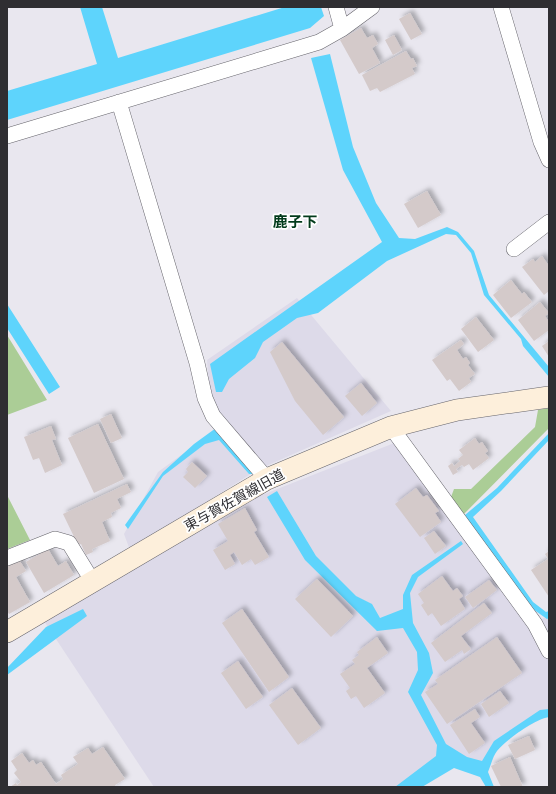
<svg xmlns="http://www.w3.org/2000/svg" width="556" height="794" viewBox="0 0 556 794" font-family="Rubik,'Noto Sans JP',sans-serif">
  <defs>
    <filter id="shadow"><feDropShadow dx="3.5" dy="-3.5" stdDeviation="2" flood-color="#0004"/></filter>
  </defs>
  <rect width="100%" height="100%" fill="#e9e7ef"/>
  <!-- built -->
  <path fill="#dddae9" d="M297 298 391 411 257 470 130 550 124 534 158 472 225 423 210 400 207 360Z
    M407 438 542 619 549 615V714L496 745 482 771 446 759 410 787H154L44 621 262 495Z"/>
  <!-- green -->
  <path fill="#abcd96" d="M7 335 47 400 7 415Z
    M549 408V428L463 515 451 497 454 489H471L535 427 538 410Z
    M7 495 30 540 7 549Z"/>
  <!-- water -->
  <path fill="#5ed4fc" d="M80 7H102L118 58 285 7H321L324 16 310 28 7 120V91L97 64Z
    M330 54 353 147 376 203 399 238 415 239 447 227 458 232 474 251 489 295 549 367V377L523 346 521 339 484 295 471 253 456 235 446 234 387 261 318 313 297 318 263 342 255 358 229 379 222 392H216L210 364 382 242 343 170 311 58Z
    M7 304 60 387 49 394 7 328Z
    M216 428 254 474H249L219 440 205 444 163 476 128 529 125 525 163 472 194 444Z
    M549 433V440L501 491 473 517 533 602 546 612 549 611V618L547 619 530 607 475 533 465 515 497 488Z
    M277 491 316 556 356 596 372 604 380 618 403 609V595L412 575 461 541 463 544 418 577 410 593 413 623 429 653 433 673 421 695 446 744 467 757 482 761 494 741 540 710 549 709V717C535 719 506 740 497 751 493 756 491 765 488 772L494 787H486L480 777 454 768 422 787H395L436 756 437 745 408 692 418 670 417 652 403 628 377 631 305 560 267 497Z
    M83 609 87 616 7 675V668L46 627Z"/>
  <!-- building -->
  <path fill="#d4caca" filter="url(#shadow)" d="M410 13 422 34 411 40 399 19Z
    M361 28 367 38 373 35 378 44 372 48 380 63 359 74 340 40Z
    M394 35 402 50 393 55 385 40Z
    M406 51 411 59 413 58 417 66 412 68 415 74 380 92 377 88 370 91 362 75Z
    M427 191 441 215 418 228 404 204Z
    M542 256 549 266V291L544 295 522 267 533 259 535 262Z
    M511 280 522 294 524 292 532 302 511 318 493 295Z
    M540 302 549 313 545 316 549 322V330L534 341 518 320Z
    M476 317 494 340 478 352 461 329Z
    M461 340 464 344 457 350 463 359 466 357 470 363 468 365 475 374 469 378 471 382 459 391 450 379 447 381 432 360Z
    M549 341V357L542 346Z
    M282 342 344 417 323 435 295 401 270 352Z
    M361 383 377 403 362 416 345 396Z
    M111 414 122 438 111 443 100 419Z
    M98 424 124 479 94 493 68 438Z
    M51 426 56 439 52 440 62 465 45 473 39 458 33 460 24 437Z
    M475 438 479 444 482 442 488 451 485 453 489 458 473 470 469 464 464 467 462 465 456 469 458 472 453 475 448 466 452 463 454 466 460 461 458 459 463 455 459 450Z
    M192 462 207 476 195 488 183 477 188 472 186 469Z
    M127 484 131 492 117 499 121 508 111 513 112 517 102 522 110 541 92 549 93 552 86 555 81 544 78 545 63 514Z
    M416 488 423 497 427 495 439 511 435 513 441 522 420 537 395 504Z
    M245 508 257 530 254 532 269 557 255 565 251 559 242 565 234 552 230 555 235 564 225 570 213 550 228 541 218 524Z
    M434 531 446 546 435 554 424 538Z
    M48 549 58 566 66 561 74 575 44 593 26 562Z
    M549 551V597L531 570 548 559 545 554Z
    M18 558 26 571 16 577 30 602 9 614 7 611V565Z
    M442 576 453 591 457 588 463 596 459 599 465 609 441 626 432 613 428 616 421 605 424 603 418 594Z
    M317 579 353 616 331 637 295 599Z
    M489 580 497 590 473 608 465 597Z
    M484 603 492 613 461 636 471 649 464 654 462 650 445 662 431 643Z
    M242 609 289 677 269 692 222 623Z
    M377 637 388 653 367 668 385 693 364 708 356 696 351 699 346 691 350 688 340 674 355 664 352 660 359 655 357 652Z
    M497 637 522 673 447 724 425 692 438 684 435 680Z
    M238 661 263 697 246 709 221 673Z
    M292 688 321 728 298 745 269 705Z
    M500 691 509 703 489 717 481 704Z
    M475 709 480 717 471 723 485 743 469 754 450 725Z
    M529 736 535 750 515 759 508 745Z
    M103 747 125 779 115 785 116 787H10L16 783 17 785 21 782 14 773 17 770 11 761 22 753 29 763 33 760 36 765 41 762 56 784 63 779 61 775 78 764 73 757 88 748 92 754Z
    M510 757 523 787H501L491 766Z"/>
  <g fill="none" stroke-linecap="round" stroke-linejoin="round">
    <defs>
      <path id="minor" d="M336 7 342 29
        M501 7 541 142 549 160
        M119 102 197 363 205 398 213 416 267 479
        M7 136 319 42 342 29 372 7
        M514 249 549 222
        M391 427 535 624 549 651
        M7 558 55 539 69 543 93 582"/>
      <path id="secondary" d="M7 632 267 479 391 427 457 410 549 397"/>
    </defs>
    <!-- minor casing -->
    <use href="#minor" stroke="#65646b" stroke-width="16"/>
    <!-- secondary casing -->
    <use href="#secondary" stroke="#65646b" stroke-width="22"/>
    <!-- minor -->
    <use href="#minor" stroke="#fff" stroke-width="15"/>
    <!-- secondary -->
    <use href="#secondary" stroke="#fdefdb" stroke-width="21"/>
  </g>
  <g text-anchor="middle" stroke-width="3.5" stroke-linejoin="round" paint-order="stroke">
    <!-- street labels -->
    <g font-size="14" fill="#2f2e32" stroke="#fff">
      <text transform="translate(234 500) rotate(-29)" y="5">東与賀佐賀線旧道</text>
    </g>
    <!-- neighbourhood labels -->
    <g font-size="15" font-weight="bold" fill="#023b1b" stroke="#fff">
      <text x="295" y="227">鹿子下</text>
    </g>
  </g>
  <!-- border -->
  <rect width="556" height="794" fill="none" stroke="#2f2e32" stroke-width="16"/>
</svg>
